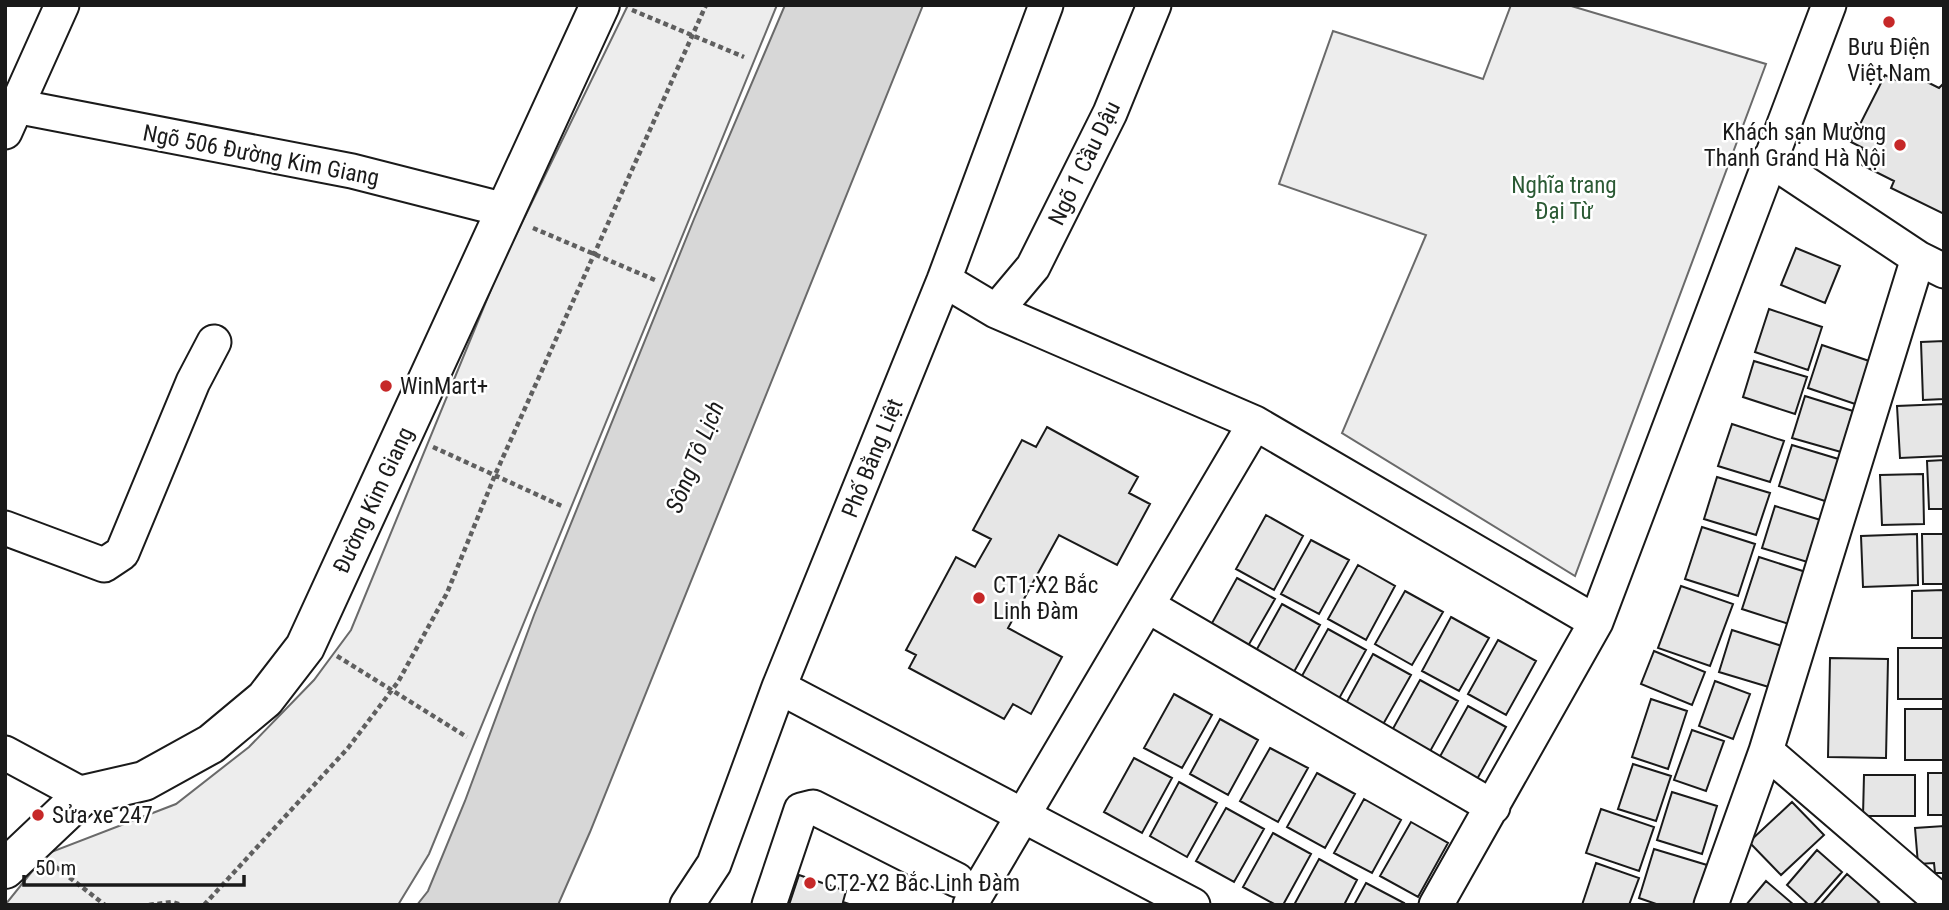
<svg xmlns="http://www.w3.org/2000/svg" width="1949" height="910" viewBox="0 0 1949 910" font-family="'Roboto Condensed',sans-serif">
  <rect width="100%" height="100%" fill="#fff"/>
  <!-- green -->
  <path fill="#ededed" stroke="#6a6a6a" stroke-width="2" d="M628 5H777L429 854 398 905H5L46 854 176 804 249 747 314 680 351 630 499 270Z
    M1511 5H1568L1766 64 1575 576 1342 433 1426 235 1279 184 1333 31 1483 79Z"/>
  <!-- water -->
  <path fill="#d7d7d7" stroke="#6a6a6a" stroke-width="2" d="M785 5H923L590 832 558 905H417L428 891 465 801 534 615 694 219Z"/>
  <!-- building -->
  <path fill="#e6e6e6" stroke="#1a1a1a" stroke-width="2" d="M1905 71 1939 88 1944 83V214L1891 188 1894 181 1856 162 1863 148 1851 142 1885 75 1900 82Z
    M1796 248 1840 266 1825 303 1781 285Z
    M1769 309 1822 327 1808 370 1755 352Z
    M1944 341V399L1923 400 1921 342Z
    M1822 345 1875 363 1861 406 1808 388Z
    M1754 361 1807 377 1795 414 1743 397Z
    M1805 396 1853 411 1841 452 1792 438Z
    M1944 404V456L1900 458 1897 406Z
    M1732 424 1784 441 1770 482 1718 466Z
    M1047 427 1138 477 1129 493 1150 504 1117 565 1059 535 1008 628 1062 657 1031 714 1013 704 1004 719 909 668 916 655 906 650 956 557 975 567 991 539 973 530 1022 440 1036 447Z
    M1792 445 1845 461 1831 503 1779 486Z
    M1944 460V509H1929L1927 461Z
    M1923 474 1924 524 1882 525 1880 475Z
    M1717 477 1770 493 1756 535 1704 519Z
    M1775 506 1827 522 1814 564 1762 548Z
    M1266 515 1303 536 1274 590 1236 569Z
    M1702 527 1755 544 1738 596 1685 579Z
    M1917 534 1918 585 1863 587 1861 536Z
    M1922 534H1944V584H1923Z
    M1311 540 1349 560 1319 614 1281 594Z
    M1759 557 1812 574 1795 626 1742 609Z
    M1358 565 1395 586 1366 640 1328 619Z
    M1237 578 1275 599 1244 653 1207 632Z
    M1681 586 1733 604 1710 666 1658 648Z
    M1944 590V638H1912V591Z
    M1405 591 1443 612 1412 665 1375 644Z
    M1282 604 1320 625 1290 679 1252 658Z
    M1451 617 1489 638 1459 691 1422 671Z
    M1328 629 1366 650 1336 704 1298 683Z
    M1732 630 1785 647 1772 688 1719 672Z
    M1498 640 1536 661 1506 715 1468 694Z
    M1898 648H1944V699H1898Z
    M1654 651 1705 672 1692 705 1641 684Z
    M1373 654 1411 675 1381 728 1344 707Z
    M1830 658 1888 659 1886 758 1828 757Z
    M1420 680 1458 701 1428 755 1390 734Z
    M1715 681 1750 694 1733 739 1699 726Z
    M1174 694 1212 715 1182 768 1144 748Z
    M1651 699 1687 711 1668 769 1632 757Z
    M1468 706 1506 727 1476 781 1438 760Z
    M1905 709H1944V760H1905Z
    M1220 719 1258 740 1228 795 1190 774Z
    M1692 730 1724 741 1706 791 1674 780Z
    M1270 748 1308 768 1278 822 1240 801Z
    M1134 758 1172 778 1142 833 1104 812Z
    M1633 764 1671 776 1656 821 1618 809Z
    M1317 773 1355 794 1325 848 1287 827Z
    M1928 773H1944V815H1928Z
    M1864 775H1915V816H1863Z
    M1179 782 1217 803 1187 857 1150 836Z
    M1672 792 1717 806 1702 854 1657 840Z
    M1364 799 1401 820 1372 873 1334 853Z
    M1792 802 1824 835 1781 875 1749 842Z
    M1226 808 1264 829 1234 882 1196 861Z
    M1601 809 1654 827 1639 871 1586 853Z
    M1411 822 1448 843 1418 897 1380 876Z
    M1944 826V873H1935L1934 863 1918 864 1915 828Z
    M1273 833 1311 854 1283 905H1276L1243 887Z
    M1654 849 1707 865 1694 905H1659L1639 898Z
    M1817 850 1842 872 1813 905H1809L1787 885Z
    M1319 859 1357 880 1344 905H1294Z
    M1596 863 1639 878 1629 905H1582Z
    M1847 874 1879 902 1876 905H1820Z
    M799 875 846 891 843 902 852 905H789Z
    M1766 881 1794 905H1746Z
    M1366 883 1404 903 1403 905H1354Z"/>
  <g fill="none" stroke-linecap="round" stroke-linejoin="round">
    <defs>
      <path id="minor" d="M5 104 352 171 505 210
        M5 132 62 5
        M1769 159 1918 258 1944 271
        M944 280 996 311 1255 423 1596 622
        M996 311 1033 267 1110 113 1154 5
        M5 528 104 565 122 553 193 382 214 342
        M1148 606 1493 807
        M779 687 1193 905
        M1766 751 1944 904
        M5 753 83 795
        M687 905 714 864 779 687 944 280 1046 5
        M769 905 801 810 813 807 957 880
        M970 905 1255 423
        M1436 905 1596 622 1829 5
        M1711 905 1766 751 1918 258"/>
      <path id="major" d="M5 869 83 795 144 781 211 744 265 699 305 647 600 5"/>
    </defs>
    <!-- minor casing -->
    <use href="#minor" stroke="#1a1a1a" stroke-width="37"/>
    <!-- major casing -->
    <use href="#major" stroke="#1a1a1a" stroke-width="42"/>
    <!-- path -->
    <path stroke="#5f5f5f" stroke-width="4.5" stroke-dasharray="5 3.5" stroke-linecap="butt" d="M632 10 744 57
      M533 228 655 280
      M433 447 564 507
      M337 656 467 737
      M56 867 105 905
      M149 905 172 902 182 905
      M204 905 348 748 398 682 447 593 495 475 706 5"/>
    <!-- minor -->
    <use href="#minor" stroke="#fff" stroke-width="33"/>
    <!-- major -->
    <use href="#major" stroke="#fff" stroke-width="38"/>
  </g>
  <!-- markers -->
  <g fill="#c62828" stroke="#fff" stroke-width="2.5">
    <circle cx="1889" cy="22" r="7"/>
    <circle cx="1900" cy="145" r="7"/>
    <circle cx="386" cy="386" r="7"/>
    <circle cx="979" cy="598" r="7"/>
    <circle cx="38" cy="815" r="7"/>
    <circle cx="810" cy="883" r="7"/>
  </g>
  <g text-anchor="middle" stroke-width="5" stroke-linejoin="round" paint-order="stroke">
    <!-- poi labels -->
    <g font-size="23" fill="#1a1a1a" stroke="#fff" text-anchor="start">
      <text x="1889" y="55" text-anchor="middle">Bưu Điện<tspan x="1889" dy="26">Việt Nam</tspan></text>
      <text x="1886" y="140" text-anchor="end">Khách sạn Mường<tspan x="1886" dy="26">Thanh Grand Hà Nội</tspan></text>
      <text x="400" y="394">WinMart+</text>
      <text x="993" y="593">CT1-X2 Bắc<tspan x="993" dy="26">Linh Đàm</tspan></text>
      <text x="52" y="823">Sửa xe 247</text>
      <text x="824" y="891">CT2-X2 Bắc Linh Đàm</text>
    </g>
    <!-- street labels -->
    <g font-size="23" fill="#1a1a1a" stroke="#fff">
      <text transform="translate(261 155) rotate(11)" y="8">Ngõ 506 Đường Kim Giang</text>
      <text transform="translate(1084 163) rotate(-64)" y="8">Ngõ 1 Cầu Dậu</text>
      <text transform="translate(872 458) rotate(-68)" y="8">Phố Bằng Liệt</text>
      <text transform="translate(373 500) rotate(-65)" y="8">Đường Kim Giang</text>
    </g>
    <!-- park labels -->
    <g font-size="23" fill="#2b5a34" stroke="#fff">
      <text x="1564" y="193">Nghĩa trang<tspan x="1564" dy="26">Đại Từ</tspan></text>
    </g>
    <!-- water labels -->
    <g font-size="24" font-style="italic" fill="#1a1a1a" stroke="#fff">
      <text transform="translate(695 457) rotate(-68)" y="8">Sông Tô Lịch</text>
    </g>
  </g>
  <!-- border -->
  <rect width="1949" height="910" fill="none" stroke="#1a1a1a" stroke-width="14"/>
  <!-- scale -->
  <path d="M24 875v10h220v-10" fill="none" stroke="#1a1a1a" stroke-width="3.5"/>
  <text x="35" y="875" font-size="21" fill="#1a1a1a" stroke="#ffffff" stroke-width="5" paint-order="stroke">50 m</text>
</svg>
